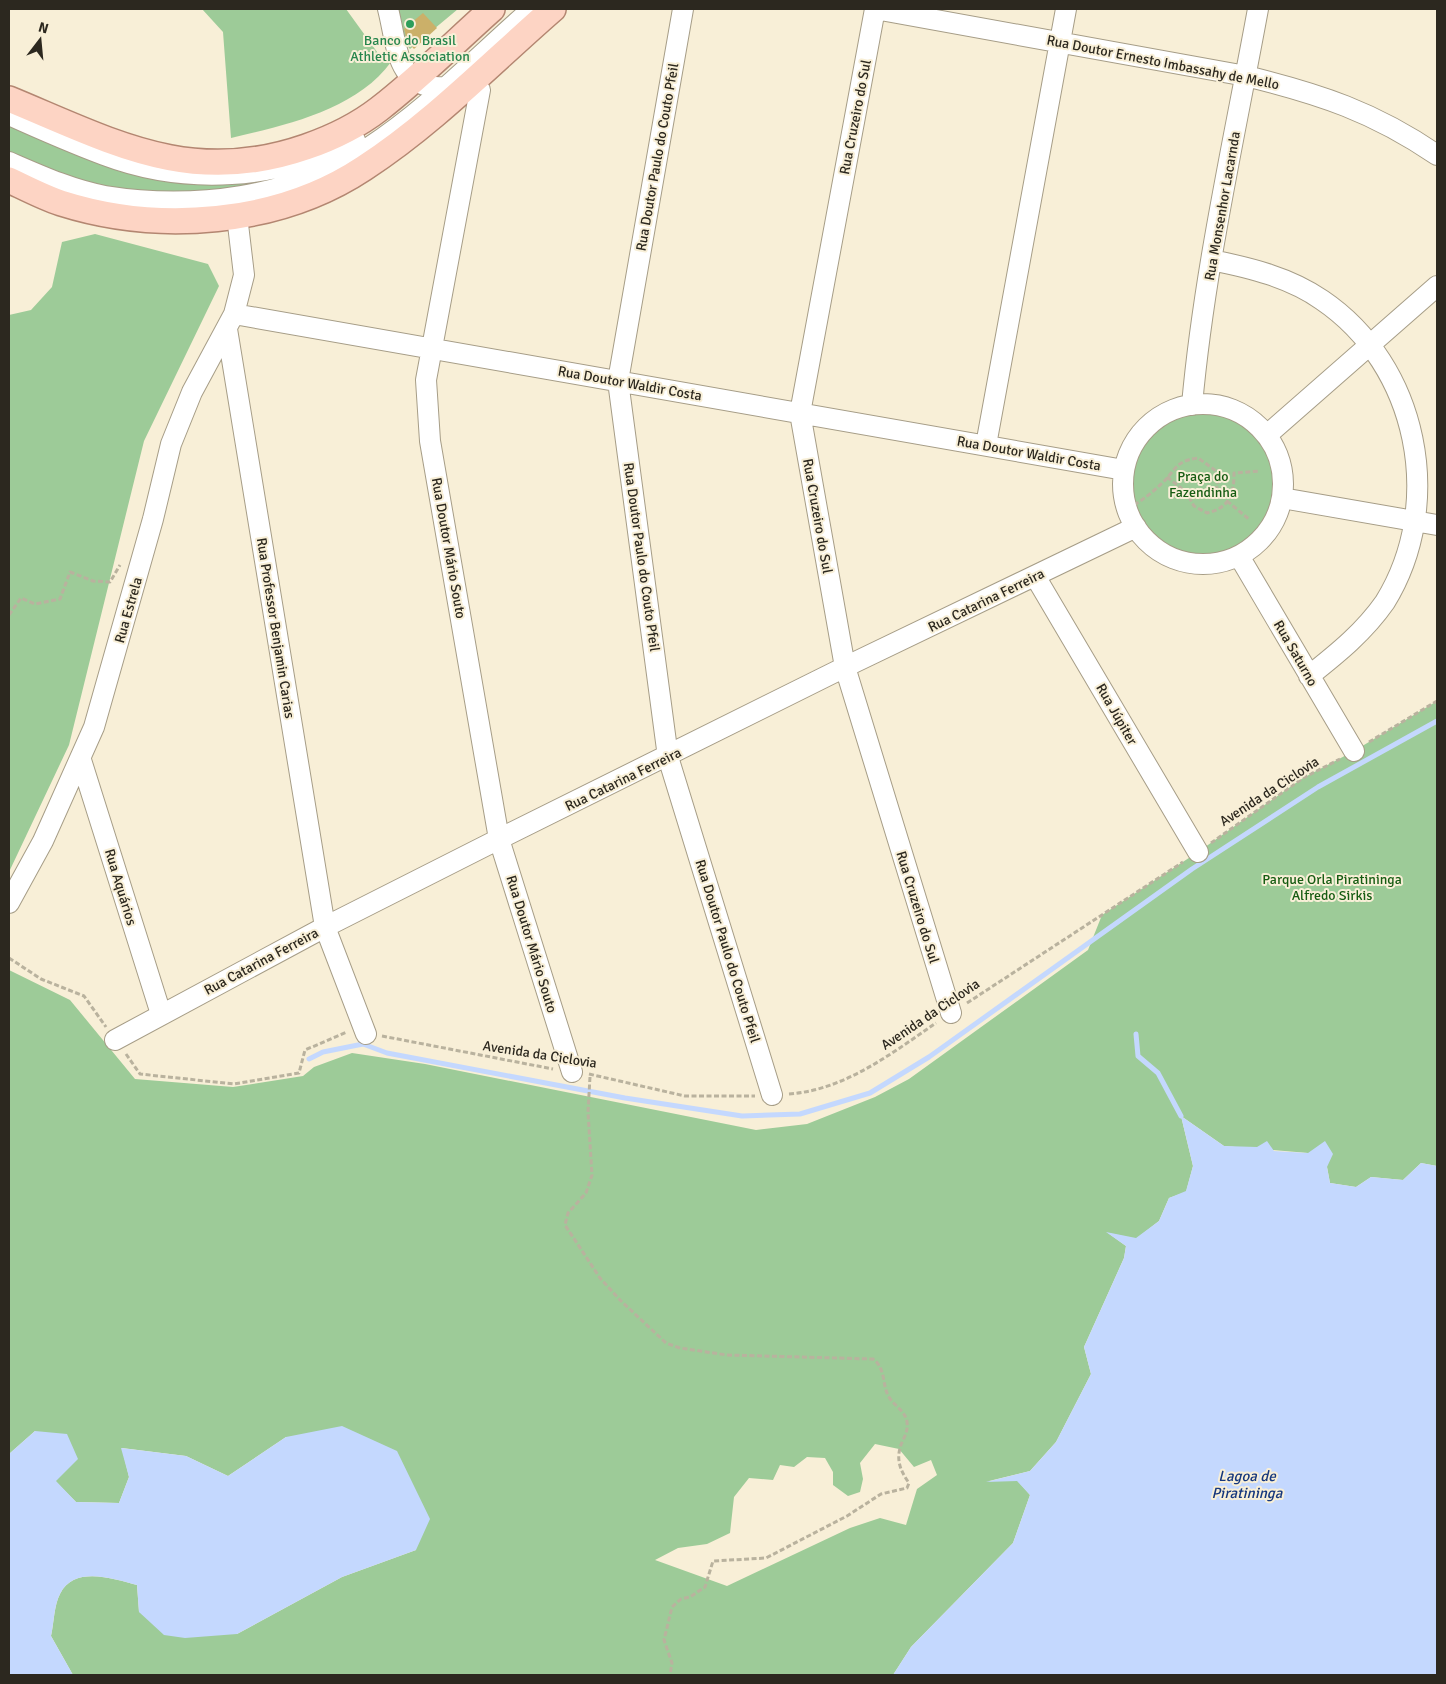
<svg xmlns="http://www.w3.org/2000/svg" width="1446" height="1684" viewBox="0 0 1446 1684" font-family="Signika,sans-serif">
  <rect width="100%" height="100%" fill="#f8efd7"/>
  <!-- green -->
  <path fill="#9dcb98" fill-rule="evenodd" d="M202 9H346L380 56 391 62C356 110 286 125 231 138L223 32Z
    M378 9H458L410 49 402 40 387 44Z
    M9 124 279 175 289 178 198 193 112 189 50 171 9 153Z
    M95 234 208 264 219 286 144 441 69 745 9 872V315L31 310 52 287 62 242Z
    M1133 484a70 70 0 1 1 140 0a70 70 0 1 1-140 0Z
    M1437 701V1166L1421 1163 1403 1180 1371 1177 1356 1187 1330 1183 1327 1167 1308 1153 1224 1146 1181 1116 1193 1166 1186 1192 1169 1198 1159 1221 1136 1239 1108 1233 1126 1246 1124 1258 1084 1347 1091 1374 1056 1442 1030 1471 989 1481 1017 1480 1030 1495 1013 1543 911 1647 893 1675H73L51 1636C54 1623 54 1605 60 1594 74 1565 114 1579 137 1585L139 1612 237 1634 342 1577 416 1550 286 1437 228 1476 186 1456 122 1448 129 1477 119 1503 76 1502 55 1481 35 1431 9 1454V970L70 1000 135 1079 233 1087 303 1076 314 1067 352 1053 425 1064 756 1130 807 1124 875 1097 909 1079 1088 950 1102 915 1198 852 1303 778 1354 751ZM875 1444 899 1449 914 1467 931 1460 937 1475 917 1489 906 1525 880 1518 850 1528 727 1586 655 1560 678 1548 707 1544 730 1533 734 1497 749 1478 773 1480 780 1465 794 1467 807 1457 825 1458 833 1472V1485L848 1496 860 1492 863 1479 860 1463Z"/>
  <!-- water -->
  <path fill="#c4d8fe" d="M1181 1116 1224 1146 1257 1147 1267 1141 1274 1151 1308 1153 1325 1141 1333 1154 1327 1167 1330 1183 1356 1187 1371 1177 1403 1180 1421 1163 1437 1166V1675H893L911 1647 1013 1543 1030 1495 1017 1481 986 1482 1030 1471 1056 1442 1091 1374 1084 1347 1124 1258 1126 1246 1106 1232 1136 1238 1159 1221 1169 1198 1186 1191 1193 1166Z
    M342 1426 397 1451 430 1519 416 1550 342 1577 237 1634 185 1638 164 1635 139 1612 137 1585C114 1579 74 1565 60 1594 54 1605 54 1623 51 1636L73 1675H9V1454L35 1431 67 1434 78 1459 56 1481 76 1502 119 1503 129 1477 121 1448 186 1456 228 1476 286 1437Z"/>
  <g fill="none" stroke-linecap="round" stroke-linejoin="round">
    <!-- stream -->
    <path stroke="#c4d8fe" stroke-width="5" d="M1136 1034 1138 1056 1158 1073 1181 1116
      M309 1059 323 1052 363 1044 387 1053 625 1098 742 1116 800 1114 870 1093 929 1057 1192 869 1318 787 1437 721"/>
  </g>
  <!-- building -->
  <path fill="#cbb069" d="M423 13 437 28 414 49 407 41 404 29Z"/>
  <g fill="none" stroke-linecap="round" stroke-linejoin="round">
    <defs>
      <path id="minor" d="M388 9C397 44 396 91 445 87 453 87 463 83 471 80L480 90 426 380 430 441 499 839 572 1072
        M683 9 618 381 668 757 772 1095
        M875 9 800 413 845 667 951 1013
        M875 9 1246 76C1320 94 1374 112 1437 155
        M9 115C40 129 72 143 104 155 186 186 278 180 355 140
        M9 162C39 175 72 190 105 196 193 210 292 198 368 148 428 109 478 56 532 9
        M1212 260C1250 268 1289 277 1322 300 1418 365 1446 503 1385 602 1364 632 1338 653 1309 676
        M234 314 1124 470
        M227 329 325 927 366 1034
        M1123 484a80 80 0 1 1 160 0a80 80 0 1 1-160 0Z
        M1192 405C1204 272 1234 140 1258 9
        M1267 435 1437 286
        M986 445 1066 9
        M1282 498 1437 525
        M1239 556 1354 751
        M1035 576 1198 852
        M81 760 161 1014
        M9 903 43 841 94 727 153 519 171 444 192 392 234 314 244 275 237 216
        M115 1040 325 927 499 839 845 667 1136 527"/>
      <path id="major" d="M9 99C113 142 191 187 306 147 332 138 357 126 379 109 419 78 455 42 492 9
        M9 180C26 188 43 197 61 203 159 234 278 225 364 168 432 124 492 62 553 9"/>
    </defs>
    <!-- minor casing -->
    <use href="#minor" stroke="#a69d87" stroke-width="22"/>
    <!-- major casing -->
    <use href="#major" stroke="#b38671" stroke-width="28"/>
    <!-- path -->
    <path stroke="#b9b29e" stroke-width="3" stroke-dasharray="5 2.5" stroke-linecap="butt" d="M1167 477 1186 492 1194 506 1207 513C1229 508 1234 495 1234 473L1260 471
      M1227 501 1250 520
      M1128 509C1139 502 1151 494 1160 485 1176 471 1174 461 1198 458L1219 473 1216 493 1211 497 1200 492 1199 488
      M9 615 21 598 35 604 60 599 70 572 93 581 110 582 120 565
      M1369 742 1437 701
      M1211 843 1303 778 1340 759
      M9 958 41 979 84 996 106 1027
      M967 1003 1183 862
      M382 1036 553 1069
      M126 1054 140 1074 234 1084 299 1073 305 1050 347 1032
      M589 1074 685 1096H755
      M590 1077 588 1112 592 1175 586 1193 568 1213 565 1225 600 1278 620 1300 666 1343 680 1348 727 1355 873 1359C886 1368 882 1386 889 1397 895 1407 905 1410 907 1422 908 1429 906 1434 903 1440 895 1457 899 1469 909 1483L907 1488 881 1494 847 1516 766 1558 713 1561 705 1587 690 1597 681 1599 672 1607 664 1640 672 1663 670 1675
      M789 1094C845 1090 892 1053 936 1023"/>
    <!-- minor -->
    <use href="#minor" stroke="#fff" stroke-width="20"/>
    <!-- major -->
    <use href="#major" stroke="#fdd4c4" stroke-width="25"/>
  </g>
  <!-- markers -->
  <circle fill="#2e9e5b" stroke="#f8efd7" stroke-width="2" cx="410" cy="24" r="5"/>
  <g text-anchor="middle" stroke-width="4" stroke-linejoin="round" paint-order="stroke">
    <!-- leisure labels -->
    <g font-size="14" fill="#27864d" stroke="#f8efd7">
      <text x="410" y="45">Banco do Brasil<tspan x="410" dy="16">Athletic Association</tspan></text>
    </g>
    <!-- street labels -->
    <g font-size="14" fill="#2c281f" stroke="#f8efd7">
      <text transform="translate(1163 62) rotate(11)" y="5">Rua Doutor Ernesto Imbassahy de Mello</text>
      <text transform="translate(855 117) rotate(-79)" y="5">Rua Cruzeiro do Sul</text>
      <text transform="translate(657 157) rotate(-80)" y="5">Rua Doutor Paulo do Couto Pfeil</text>
      <text transform="translate(1222 206) rotate(-80)" y="5">Rua Monsenhor Lacarnda</text>
      <text transform="translate(630 383) rotate(10)" y="5">Rua Doutor Waldir Costa</text>
      <text transform="translate(1029 453) rotate(10)" y="5">Rua Doutor Waldir Costa</text>
      <text transform="translate(818 516) rotate(80)" y="5">Rua Cruzeiro do Sul</text>
      <text transform="translate(449 548) rotate(80)" y="5">Rua Doutor Mário Souto</text>
      <text transform="translate(642 557) rotate(82)" y="5">Rua Doutor Paulo do Couto Pfeil</text>
      <text transform="translate(986 600) rotate(-26)" y="5">Rua Catarina Ferreira</text>
      <text transform="translate(128 610) rotate(-74)" y="5">Rua Estrela</text>
      <text transform="translate(276 628) rotate(81)" y="5">Rua Professor Benjamin Carias</text>
      <text transform="translate(1296 653) rotate(60)" y="5">Rua Saturno</text>
      <text transform="translate(1117 714) rotate(60)" y="5">Rua Júpiter</text>
      <text transform="translate(623 779) rotate(-26)" y="5">Rua Catarina Ferreira</text>
      <text transform="translate(1269 791) rotate(-33)" y="5">Avenida da Ciclovia</text>
      <text transform="translate(121 887) rotate(73)" y="5">Rua Aquários</text>
      <text transform="translate(918 907) rotate(73)" y="5">Rua Cruzeiro do Sul</text>
      <text transform="translate(532 944) rotate(73)" y="5">Rua Doutor Mário Souto</text>
      <text transform="translate(728 951) rotate(73)" y="5">Rua Doutor Paulo do Couto Pfeil</text>
      <text transform="translate(261 961) rotate(-28)" y="5">Rua Catarina Ferreira</text>
      <text transform="translate(930 1014) rotate(-34)" y="5">Avenida da Ciclovia</text>
      <text transform="translate(540 1054) rotate(9)" y="5">Avenida da Ciclovia</text>
    </g>
    <!-- park labels -->
    <g font-size="14" fill="#165c12" stroke="#f8efd7">
      <text x="1203" y="481">Praça do<tspan x="1203" dy="16">Fazendinha</tspan></text>
      <text x="1332" y="884">Parque Orla Piratininga<tspan x="1332" dy="16">Alfredo Sirkis</tspan></text>
    </g>
    <!-- water labels -->
    <g font-size="15" font-style="italic" fill="#15377d" stroke="#f8efd7">
      <text x="1247" y="1481">Lagoa de<tspan x="1247" dy="17">Piratininga</tspan></text>
    </g>
  </g>
  <!-- border -->
  <rect width="1446" height="1684" fill="none" stroke="#2c281f" stroke-width="20"/>
  <!-- north arrow -->
  <g transform="translate(40 40) rotate(16)" stroke="#f8efd7" stroke-width="4" paint-order="stroke">
  <path d="M0-4L9 19L0 12L-9 19Z" fill="#2c281f"/>
  <text y="-8" font-size="14" font-weight="bold" text-anchor="middle" fill="#2c281f">N</text>
  </g>
</svg>
